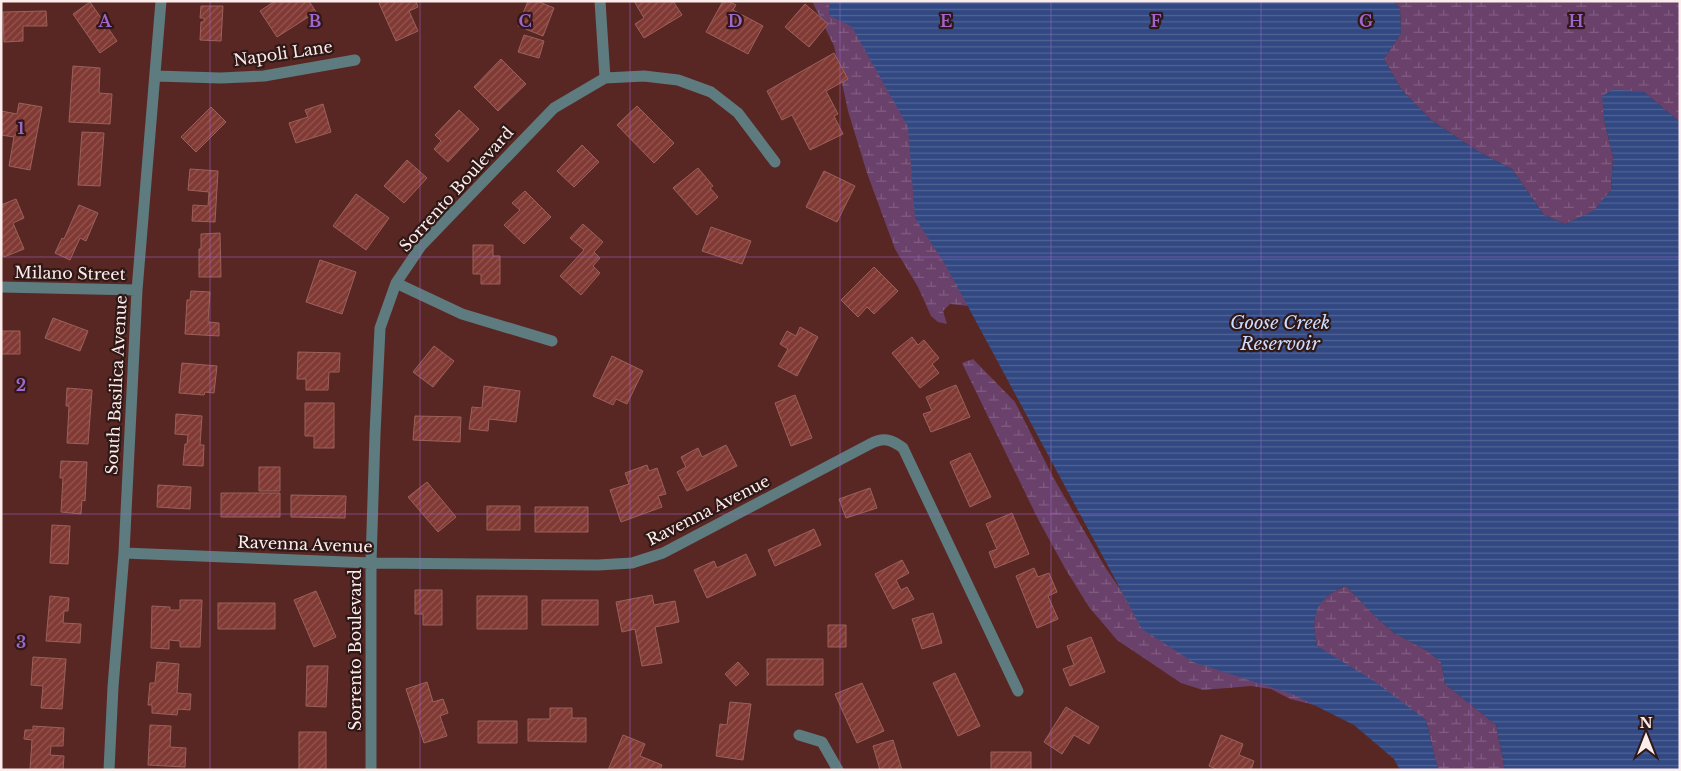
<svg xmlns="http://www.w3.org/2000/svg" width="1681" height="771" viewBox="0 0 1681 771" font-family="'Libre Baskerville',serif">
  <defs>
    <pattern id="wetland-marsh" width="20" height="14" patternUnits="userSpaceOnUse" patternTransform="scale(1.25)"><rect width="20" height="14" fill="#6a416b"/><path d="M1 5h8M5 5V1M11 12h8M15 12V8" fill="none" stroke="#805d80"/></pattern>
    <pattern id="water-rules" width="6" height="5" patternUnits="userSpaceOnUse" patternTransform="scale(1.25)"><rect width="6" height="5" fill="#324882"/><path d="M0 2.5h6" fill="none" stroke="#516394"/></pattern>
    <pattern id="building-hatch" width="6" height="6" patternUnits="userSpaceOnUse" patternTransform="scale(1.25)"><rect width="6" height="6" fill="#813934"/><path d="M-1 1l2-2M0 6l6-6M5 7l2-2" fill="none" stroke="#945652"/></pattern>
  </defs>
  <rect width="100%" height="100%" fill="#592723"/>
  <!-- wetland -->
  <path fill="url(#wetland-marsh)" d="M812 1H948L969 306 950 304 943 311 947 324 938 322 931 316 918 287 895 249 867 173 848 111 834 46Z
    M1393 1H1680V122L1644 92 1604 120 1613 157 1611 190 1594 211 1565 224 1544 215 1512 169 1479 152 1431 120 1401 89 1384 59 1401 33 1400 8Z
    M973 359 1015 402 1053 477 1105 567 1147 628 1347 713 1290 699 1271 689 1251 686 1203 690 1181 683 1117 640 1089 607 1066 570 1038 519 962 363Z
    M1346 586 1378 619 1394 633 1426 650 1441 662 1445 684 1496 725 1505 770H1438L1426 720 1317 646C1310 615 1315 598 1346 586Z"/>
  <!-- water -->
  <path fill="url(#water-rules)" d="M829 1H1393L1400 8 1401 33 1384 59 1401 89 1431 120 1479 152 1512 169 1544 215 1565 224 1593 211 1611 190 1613 157 1604 120 1602 96 1613 89 1644 92 1680 122V770H1505L1496 725 1445 684 1441 662 1426 650 1394 633 1378 619 1346 586C1316 597 1310 616 1317 646L1374 681 1426 720 1438 770H1400L1394 759 1354 725 1292 694 1193 662 1142 629 945 264 915 218 908 127 852 27 829 15Z"/>
  <!-- building -->
  <path fill="url(#building-hatch)" stroke="#9b615b" d="M275 1H309L316 12 277 37 260 11Z
    M383 1H416L418 7 409 11 418 31 396 41 379 3Z
    M528 1H537L554 8 543 36 518 26Z
    M634 1H673L682 15 644 38 635 24 644 18Z
    M723 1H728L736 5 733 10 763 26 748 54 706 32Z
    M90 2 117 41 100 53 73 14Z
    M805 4 828 24 809 47 785 27Z
    M201 6H223L221 41 200 40 201 22H204V18H200Z
    M46 11 47 26H23V41L4 42 3 12Z
    M524 35 544 41 539 58 518 52Z
    M834 53 848 79 826 91 838 114 834 116 843 134 810 150 792 115 782 120 767 91Z
    M501 59 526 84 498 111 474 87Z
    M73 66 100 68 99 93 112 94 110 124 69 122Z
    M19 103 42 107 30 170 9 166 14 137 1 135V111L17 114Z
    M323 104 331 132 296 143 289 123 308 117 305 110Z
    M637 106 674 143 654 163 617 125Z
    M211 107 226 122 196 152 181 137Z
    M459 110 479 129 448 162 434 149 441 141 435 135Z
    M82 132 104 133 100 186 78 185Z
    M582 145 599 162 574 187 557 171Z
    M407 160 427 178 404 203 384 186Z
    M698 168 713 186 710 188 718 197 697 215 673 188Z
    M190 169 218 171 215 222 192 221 193 205 208 206 209 192 188 190Z
    M824 171 855 186 837 222 806 207Z
    M525 191 551 217 524 244 504 225 520 210 512 203Z
    M356 194 389 218 366 250 333 226Z
    M16 199 24 218 13 223 24 249 4 257 1 252V205Z
    M79 205 98 213 86 241 80 238 70 260 55 253 62 238 64 239Z
    M583 224 603 242 594 252 600 258 593 266 600 273 581 295 560 276 584 250 570 238Z
    M711 227 751 241 742 264 702 251Z
    M220 233 221 277H199V249H201V234Z
    M473 245H493V256H500V284H481V274H473Z
    M320 260 356 272 342 314 306 302Z
    M874 267 898 291 874 314 867 307 858 317 841 300Z
    M191 291 210 292 208 322 219 323V336L185 334 187 300H190Z
    M53 318 88 331 80 351 45 338Z
    M800 327 818 337 797 376 778 366 788 349 780 344 787 331 796 336Z
    M1 331H20V354H1Z
    M912 337 918 345 924 340 939 358 932 364 939 373 920 388 892 353Z
    M434 346 454 361 433 387 413 372Z
    M298 352 340 353 339 372H329L328 390H306V379H297Z
    M612 356 643 371 627 404 616 399 613 405 593 396Z
    M182 363 217 366 214 393 205 392 204 395 179 393Z
    M956 385 970 417 931 432 923 414 932 411 926 397Z
    M484 386 520 391 516 422 489 419 488 431 469 429 472 407 482 408Z
    M67 388 92 390 88 444 67 443 69 406H66Z
    M795 395 812 438 791 446 775 403Z
    M305 403H334V448H314V436H305Z
    M176 414 202 416 200 445H204L203 466 183 465 185 444H187L188 435 175 434Z
    M415 416 461 417 460 442 413 440Z
    M726 445 737 466 687 491 677 472 686 467 681 457 698 448 702 457Z
    M970 453 991 497 970 507 950 462Z
    M61 461 87 462 85 501 82 500 81 514 61 512 63 478H60Z
    M647 465 649 471 657 468 666 494 658 496 662 507 621 522 610 490 629 484 625 473Z
    M259 467H280V491H259Z
    M427 482 456 517 438 532 408 497Z
    M158 485 191 487 190 509 157 507Z
    M870 488 877 508 846 518 839 499Z
    M221 493H280V517H221Z
    M291 495 346 496 345 518 291 517Z
    M487 506H520V530H487Z
    M535 507H588V532H535Z
    M1012 513 1029 554 995 568 989 552 997 549 986 524Z
    M52 525 70 526 68 564 50 563Z
    M814 529 821 545 775 566 768 550Z
    M746 554 756 575 707 598 694 570 714 561 717 568Z
    M902 560 909 573 896 580 901 590 907 587 914 599 893 609 875 574Z
    M1034 568 1038 577 1049 573 1057 592 1048 596 1058 619 1037 628 1016 576Z
    M415 590H442V625H423V614H415Z
    M316 591 336 637 314 647 294 600Z
    M652 595 654 605 675 601 679 622 655 627 662 663 642 666 635 629 622 632 616 602Z
    M50 596 69 598 68 611H64L63 623 81 624 80 643 46 641Z
    M477 596H527V629H477Z
    M180 600H202L200 647H180V641L169 640V649L151 648 152 606 170 607V610H180Z
    M542 600H598V625H542Z
    M218 603H275V629H218Z
    M933 613 942 643 922 649 912 619Z
    M828 625H846V647H828Z
    M1091 637 1105 672 1070 686 1063 669 1074 665 1067 646Z
    M33 657 66 659 62 709 41 708 43 686 31 685Z
    M767 659H823V685H767Z
    M157 662 179 664 177 693 191 694 190 710 178 709 177 715 152 713V705H148L150 683H155Z
    M738 662 749 674 736 686 725 674Z
    M307 666H328L326 707 306 706Z
    M955 673 980 726 958 736 933 683Z
    M427 682 433 702 443 699 448 713 440 716 447 736 424 743 406 689Z
    M862 683 884 731 857 743 835 694Z
    M730 702 751 704 743 760 716 756 720 724 727 725Z
    M1066 707 1099 727 1089 744 1074 735 1062 754 1044 742Z
    M550 708H572V718H586V742L528 741V719H550Z
    M478 721H517V743H478Z
    M150 725 171 726 170 747 186 748 185 767 148 765Z
    M33 726 64 728 63 746H51L50 755 64 756 63 770H30L32 740 24 739 25 730H33Z
    M299 732H326V770H299Z
    M623 735 645 744 640 756 662 765 660 770H608Z
    M1221 735 1243 744 1239 755 1254 761 1251 770H1218L1209 766Z
    M893 740 902 770H880L873 746Z
    M991 752H1031V770H991Z"/>
  <g fill="none" stroke-linecap="round" stroke-linejoin="round">
    <!-- minor -->
    <path stroke="#5e7b7f" stroke-width="11" d="M600 1 605 78
      M156 76 221 78 264 76 355 60
      M396 283 462 314 552 341
      M1 287 137 290
      M124 553 371 563 598 565 632 563 663 553 870 444C883 437 891 439 903 448L1018 691
      M799 735 822 742 838 770
      M109 770 113 687 124 553 137 290 161 1
      M371 770V563L375 434 380 328 396 283 421 246 554 108 605 78 644 76 678 80 711 92 738 113 775 162"/>
  </g>
  <!-- grid -->
  <path fill="none" stroke="#a166cc" stroke-width="1" stroke-opacity="0.55" d="M210 1V770M420 1V770M630 1V770M840 1V770M1051 1V770M1261 1V770M1471 1V770M1 257H1680M1 514H1680"/>
  <g text-anchor="middle" stroke-width="4.5" stroke-linejoin="round" paint-order="stroke">
    <!-- street labels -->
    <g font-size="16" fill="#fbedec" stroke="#2f1816">
      <text transform="translate(283 53) rotate(-8)" y="6">Napoli Lane</text>
      <text transform="translate(456 189) rotate(-48)" y="6">Sorrento Boulevard</text>
      <text transform="translate(70 273) rotate(1)" y="6">Milano Street</text>
      <text transform="translate(116 385) rotate(-87)" y="6">South Basilica Avenue</text>
      <text transform="translate(708 510) rotate(-27)" y="6">Ravenna Avenue</text>
      <text transform="translate(305 544) rotate(2)" y="6">Ravenna Avenue</text>
      <text transform="translate(355 650) rotate(-90)" y="6">Sorrento Boulevard</text>
    </g>
    <!-- water labels -->
    <g font-size="18" font-style="italic" fill="#ccdcff" stroke="#2f1816">
      <text x="1280" y="329">Goose Creek<tspan x="1280" dy="21">Reservoir</tspan></text>
    </g>
  </g>
  <g font-size="16" text-anchor="middle" font-weight="bold" fill="#a166cc" stroke="#2f1816" stroke-width="4.5" stroke-linejoin="round" paint-order="stroke">
    <text x="105" y="27">A</text>
    <text x="315" y="27">B</text>
    <text x="525" y="27">C</text>
    <text x="735" y="27">D</text>
    <text x="946" y="27">E</text>
    <text x="1156" y="27">F</text>
    <text x="1366" y="27">G</text>
    <text x="1576" y="27">H</text>
    <text x="21" y="134">1</text>
    <text x="21" y="391">2</text>
    <text x="21" y="648">3</text>
  </g>
  <!-- border -->
  <rect width="1681" height="771" fill="none" stroke="#fbedec" stroke-width="5"/>
  <!-- north arrow -->
  <g transform="translate(1646 736)" stroke="#2f1816" stroke-width="4" paint-order="stroke">
  <path d="M0-4L9 19L0 12L-9 19Z" fill="#fbedec"/>
  <text y="-8" font-size="14" font-weight="bold" text-anchor="middle" fill="#fbedec">N</text>
  </g>
</svg>
